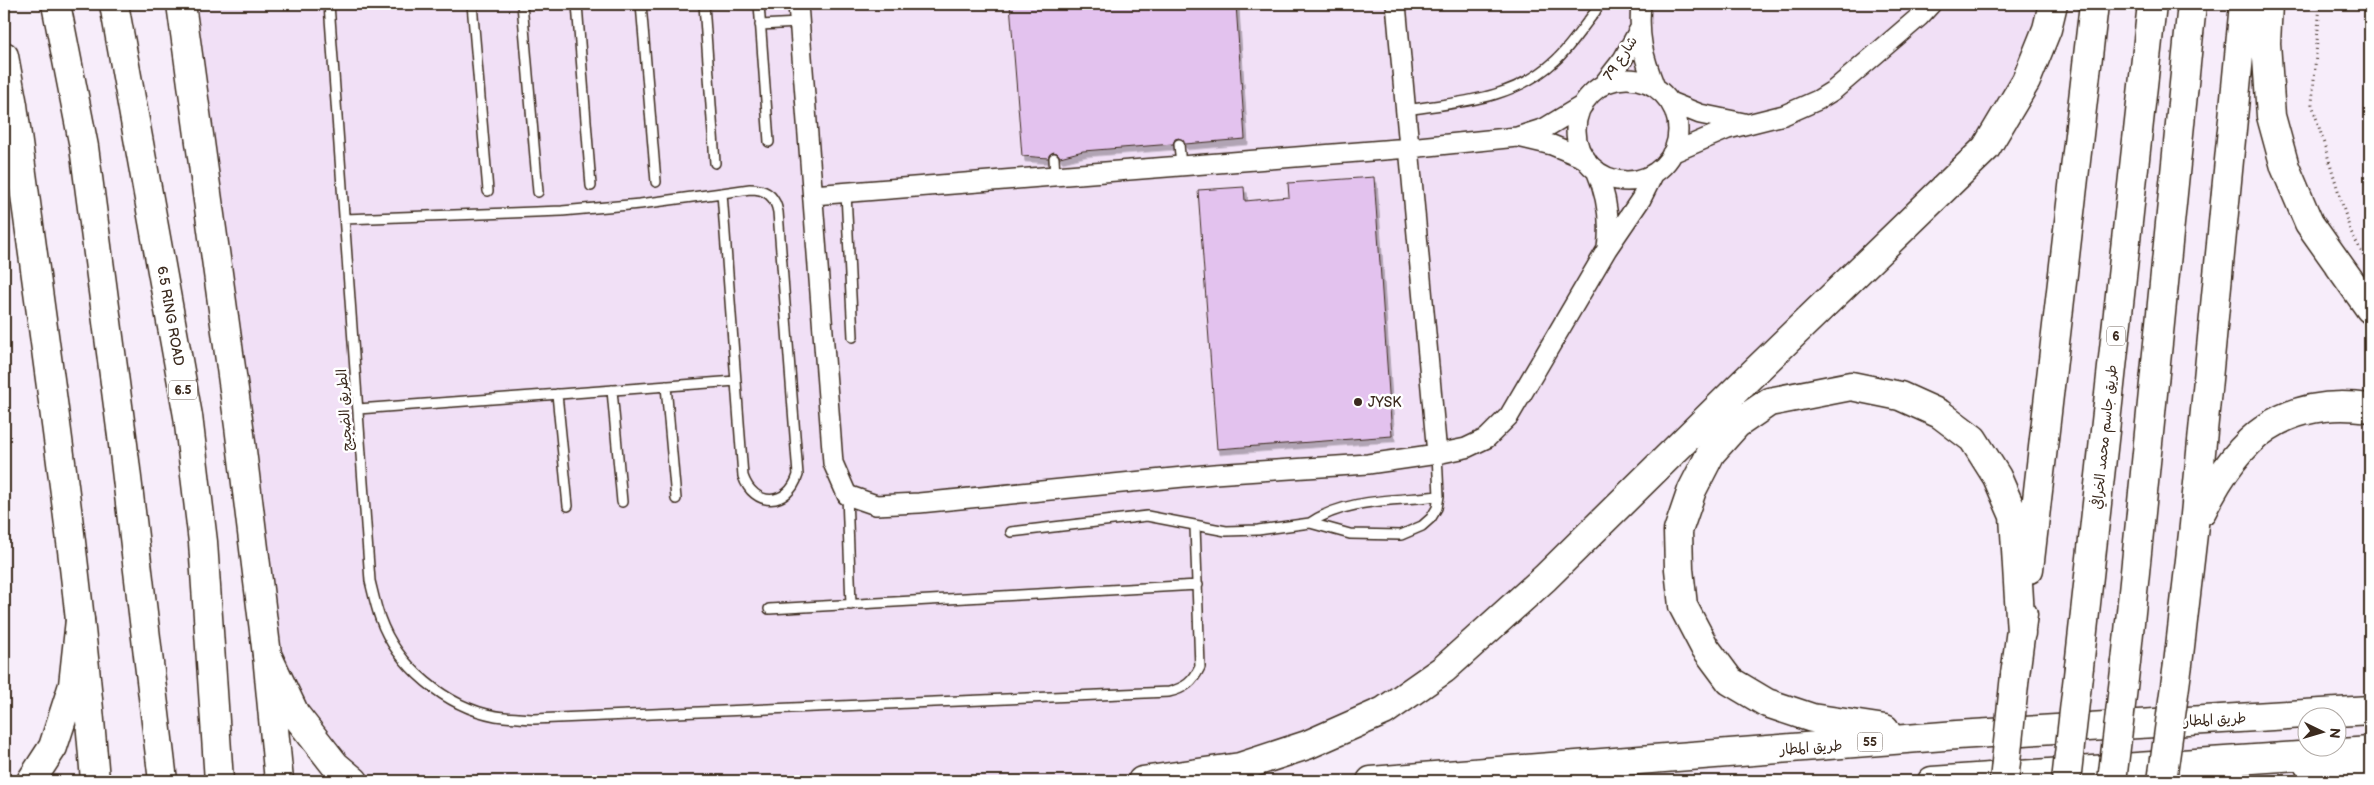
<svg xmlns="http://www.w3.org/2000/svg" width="2374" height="785" viewBox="0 0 2374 785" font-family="'Balsamiq Sans','Playpen Sans Arabic',sans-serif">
  <defs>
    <filter id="shadow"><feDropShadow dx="3" dy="5.5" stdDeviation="0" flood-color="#0004"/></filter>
  </defs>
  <rect width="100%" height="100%" fill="#f7edfa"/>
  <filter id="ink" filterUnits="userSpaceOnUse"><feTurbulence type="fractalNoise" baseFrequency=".02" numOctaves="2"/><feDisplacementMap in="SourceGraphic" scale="10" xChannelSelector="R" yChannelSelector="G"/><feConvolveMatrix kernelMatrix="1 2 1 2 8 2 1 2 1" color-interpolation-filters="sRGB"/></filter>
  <g filter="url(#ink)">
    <!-- built -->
    <path fill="#f1e0f6" d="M172 4H2053L1986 148 1384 711 1142 781H354L267 655Z"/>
    <!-- building -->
    <path fill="#e3c2ee" stroke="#3b2a1e" filter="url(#shadow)" d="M1010 4H1236L1245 139 1185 144 1179 138 1175 139 1173 144 1083 151 1060 157 1057 153 1053 152 1048 158 1022 156Z
      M1374 177 1392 436 1217 449 1198 190 1244 187 1245 201 1289 197 1288 183Z"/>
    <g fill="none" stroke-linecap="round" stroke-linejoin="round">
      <defs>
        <path id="lane" d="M329 4 370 581C373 593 376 607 380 618 397 666 446 707 496 716 508 718 522 718 534 719L1169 692C1185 688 1193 682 1200 667L1195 526
          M472 4 488 191
          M522 4 538 192
          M577 4 591 186
          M641 4 656 182
          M704 4 715 163
          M759 4 769 142
          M760 25 799 23
          M1405 110C1459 102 1514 100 1556 60 1571 46 1582 28 1595 12L1599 4
          M1179 144 1181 166
          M1054 158 1055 176
          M750 189C766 189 775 196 778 212L798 475C788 507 754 508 743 476L722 193Z
          M846 193 853 337
          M344 219 562 211 640 204 722 193
          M666 386 676 499
          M612 390 622 502
          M557 394 568 506
          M358 409 736 381
          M847 495 851 605
          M1310 523C1346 498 1397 501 1439 496
          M1011 532 1147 516 1226 531 1258 530 1310 523 1350 534 1401 535 1422 526 1431 518 1437 508 1439 496 1437 454
          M769 609 1198 585"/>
        <path id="street" d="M798 4 833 463 847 495 876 505 919 503 1214 474 1368 464 1437 454 1466 448 1487 438 1509 416 1607 249 1641 199 1654 173
          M1396 4 1437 454
          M1641 4C1638 37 1643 56 1655 87
          M1576 130a51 51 0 1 1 102 0a51 51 0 1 1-102 0Z
          M1602 86 1623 59 1639 30
          M1670 102 1700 114 1744 123
          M1518 137 1552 145 1586 159
          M1672 153 1728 129 1784 115 1818 100 1834 90 1919 17 1931 4
          M1596 170C1607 196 1611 220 1607 248
          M813 195 1409 148 1517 137 1545 128 1583 105"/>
        <path id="primary" d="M181 4 239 426 267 655 279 781
          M4 56 13 105C42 330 78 555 95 781"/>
        <path id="highway" d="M56 4 84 147 122 436 163 781
          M114 4 188 416 203 542 219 781
          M2268 4 2266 43 2271 116 2285 167 2309 223 2370 309
          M2202 511C2238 437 2284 396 2370 408
          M2029 569 2094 4
          M267 655 295 714 335 765 354 781
          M2126 662 2192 4
          M2178 664 2194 525 2244 4
          M2079 667 2152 4
          M2015 675 2023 614
          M1885 729 1812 718 1767 703 1730 681 1704 646 1683 606 1679 569 1678 531 1692 490 1711 453 1737 424 1769 402 1851 386 1900 396 1940 414 1973 439 1997 477 2014 516 2021 633
          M2309 766C2328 768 2350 770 2366 781
          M31 781 53 747 73 685 80 620
          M1142 781 1240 767 1307 745 1384 711 1444 669 1545 578 1740 386 1986 148 2026 81 2047 29 2053 4
          M1371 781 1957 735 2370 710
          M1932 781 2370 751"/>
      </defs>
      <!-- lane casing -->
      <use href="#lane" stroke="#3b2a1e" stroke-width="12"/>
      <!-- street casing -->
      <use href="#street" stroke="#3b2a1e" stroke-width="22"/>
      <!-- primary casing -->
      <use href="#primary" stroke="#3b2a1e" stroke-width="31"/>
      <!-- highway casing -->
      <use href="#highway" stroke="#3b2a1e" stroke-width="31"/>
      <!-- path -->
      <path stroke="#3b2a1e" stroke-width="3" stroke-dasharray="1 4" stroke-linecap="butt" d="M2320 4 2312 104 2350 230 2370 268"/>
      <!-- lane -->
      <use href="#lane" stroke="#fff" stroke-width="9"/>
      <!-- street -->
      <use href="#street" stroke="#fff" stroke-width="19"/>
      <!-- primary -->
      <use href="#primary" stroke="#fff" stroke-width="28"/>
      <!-- highway -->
      <use href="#highway" stroke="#fff" stroke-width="28"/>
      <defs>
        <path id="highway-bridge" d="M2004 781 2015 675
          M2066 781 2079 667
          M2112 781 2126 662
          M2162 781 2178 664"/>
      </defs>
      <!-- highway-bridge casing -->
      <use href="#highway-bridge" stroke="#3b2a1e" stroke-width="31" stroke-linecap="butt"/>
      <!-- highway-bridge -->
      <use href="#highway-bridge" stroke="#fff" stroke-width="28"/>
    </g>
  </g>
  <!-- markers -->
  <circle fill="#3b2a1e" stroke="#fff" stroke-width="2" cx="1358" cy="402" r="5"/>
  <g text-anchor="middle" stroke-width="5" stroke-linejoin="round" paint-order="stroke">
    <!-- shield labels -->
    <g fill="#fff" stroke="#766a62" stroke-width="1">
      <rect x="2107" y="326.5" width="18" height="19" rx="4"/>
      <rect x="169" y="380.5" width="28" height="19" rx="4"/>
      <rect x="1857.5" y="732.5" width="25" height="19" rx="4"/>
    </g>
    <g font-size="12" font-weight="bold" fill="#3b2a1e">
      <text x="2116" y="340">6</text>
      <text x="183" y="394">6.5</text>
      <text x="1870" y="746">55</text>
    </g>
    <!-- street labels -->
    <g font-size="14" fill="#3b2a1e" stroke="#fff">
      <text transform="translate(1620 58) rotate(-57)" y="5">شارع 79</text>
      <text transform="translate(171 316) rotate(80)" y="5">6.5 RING ROAD</text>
      <text transform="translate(344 410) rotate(-94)" y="5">الطريق الضجيج</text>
      <text transform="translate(2104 437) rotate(-84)" y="5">طريق جاسم محمد الخرافي</text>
      <text transform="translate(2215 719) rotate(-3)" y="5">طريق المطار</text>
      <text transform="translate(1811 747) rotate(-4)" y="5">طريق المطار</text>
    </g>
    <!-- poi labels -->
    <g font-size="14" fill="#3b2a1e" stroke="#fff" text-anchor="start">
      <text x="1368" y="407">JYSK</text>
    </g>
  </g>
  <!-- margin -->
  <rect width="2374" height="785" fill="none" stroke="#fff" stroke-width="20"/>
  <rect x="10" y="10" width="2354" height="765" fill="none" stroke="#3b2a1e" stroke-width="2" filter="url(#ink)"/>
  <!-- north arrow -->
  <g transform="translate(2322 732) rotate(95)"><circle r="24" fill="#ffffff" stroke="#b1aaa5"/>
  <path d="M0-4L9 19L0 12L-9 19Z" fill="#3b2a1e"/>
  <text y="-8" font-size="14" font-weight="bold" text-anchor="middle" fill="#3b2a1e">N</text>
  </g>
</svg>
